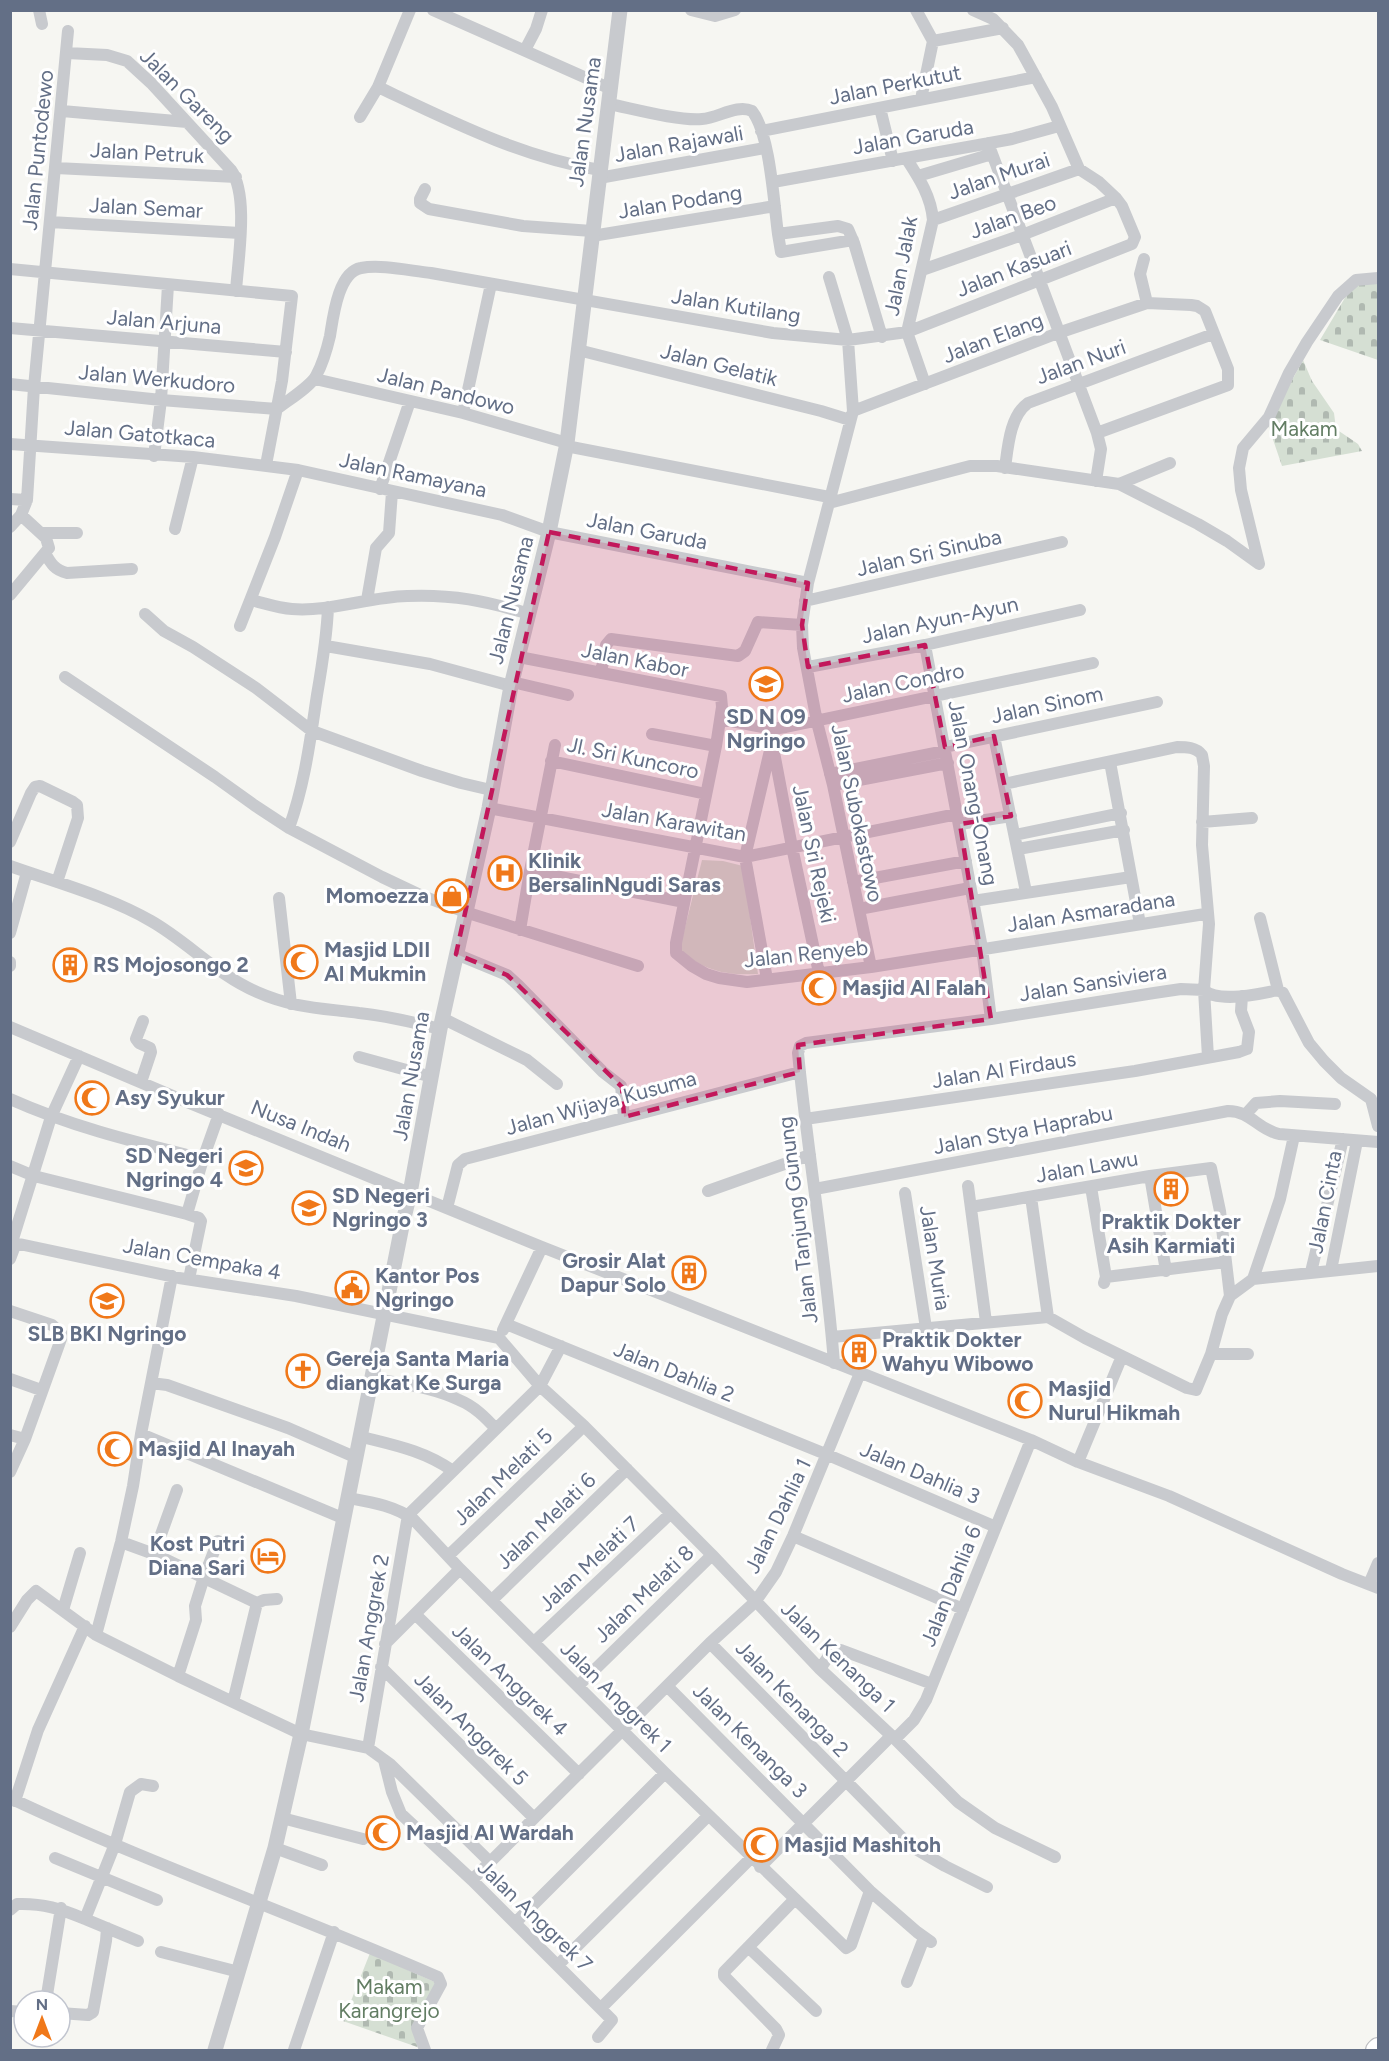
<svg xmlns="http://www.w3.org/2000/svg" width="1389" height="2061" viewBox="0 0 1389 2061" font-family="Figtree,sans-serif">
  <defs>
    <pattern id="cemetery-stones" width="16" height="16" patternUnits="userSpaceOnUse" patternTransform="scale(1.5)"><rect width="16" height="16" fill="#d5dfd3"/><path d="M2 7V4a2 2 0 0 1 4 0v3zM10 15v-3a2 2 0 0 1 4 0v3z" fill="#b0b9b1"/></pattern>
  </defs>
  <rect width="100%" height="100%" fill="#f6f6f2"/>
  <!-- cemetery -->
  <path fill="url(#cemetery-stones)" d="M1378 281V360L1320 340 1352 286Z
    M1303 360 1312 381 1334 413 1336 429 1358 444 1362 451 1282 466 1268 425Z
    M370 1953 437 1983 417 2018 420 2048 343 2021Z"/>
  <!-- park -->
  <path fill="#d5dfd3" d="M702 860 723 861 743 866 758 974C725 976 705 970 679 951Z"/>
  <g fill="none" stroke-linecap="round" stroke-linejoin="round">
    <defs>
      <path id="trunk" d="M1376 2050 1378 2048"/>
    </defs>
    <!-- trunk casing -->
    <use href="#trunk" stroke="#bcbdc0" stroke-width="22"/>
    <!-- minor -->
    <path stroke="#c8cace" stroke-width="12" d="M39 10 42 24
      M433 10 611 89
      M691 10 715 16 735 10
      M916 10 933 41 921 99
      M933 41 1003 28
      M525 50 536 29 542 10
      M67 53 107 55 127 61 151 83 231 170C249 196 238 259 236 291
      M378 87C450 121 521 157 600 170
      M609 104C634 109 678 121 702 119 718 118 737 104 752 111 770 133 774 205 778 234L838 226 848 229 854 243 882 337
      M880 108 893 161
      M62 111 187 122
      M360 117 378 87 410 10
      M761 131 1036 77
      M988 143 1097 433 1101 449 1096 481
      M906 158C919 178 931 196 933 220L907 332 925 384
      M56 168 236 177
      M918 176 992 154
      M599 178 765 148
      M773 182 1012 139 1059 126
      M425 189 420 199V203L429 209 523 226 592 231
      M933 220 1079 169
      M50 222 240 233
      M778 234 781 252 853 240
      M592 236 775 206
      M1144 259 1140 274 1147 303
      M10 269 292 296 282 381 266 465
      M922 270 1022 235 1116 198
      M829 277 848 340 853 411 808 583 802 625 803 648 817 722 833 785 871 967
      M10 328 286 352
      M578 350 821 411 850 420
      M315 379 463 413 567 443
      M10 384 161 400 277 409
      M277 409C287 401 311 386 316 376 322 365 327 349 330 336 333 318 338 272 361 268 381 264 411 271 431 273L773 333 848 340 907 332 1132 244 1135 237 1122 206 1116 198 1099 182 1079 169 1052 107 1018 45 993 19 973 10
      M853 411 1058 333 1147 303 1191 305 1197 306 1205 311 1228 369V385L1097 433
      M463 413 491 284
      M10 444 193 457 298 470 502 515 549 532 808 583
      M566 446 829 497
      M154 456 161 400 168 285
      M1005 468C1008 446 1010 416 1028 403L1213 334
      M1119 484 1170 463
      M380 489 410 401
      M10 499 27 500
      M829 503 970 466H997L1119 484 1198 524 1227 541 1259 564 1241 490 1239 468 1243 448 1269 417 1289 373 1307 342 1338 296 1356 280 1378 278
      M10 527 21 515 27 500 34 387 68 31
      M175 529 193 457
      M41 533H77
      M45 553C51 564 55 570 67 573L132 569
      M10 595 49 548 46 538 21 515
      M251 600C264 603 278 608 292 609 330 612 368 597 407 596 453 594 485 601 530 614
      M367 600 376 548 389 533 392 492
      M805 601 1062 542
      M145 614 164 631 193 647 256 688 312 731 422 771 461 783 491 790
      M240 626 275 537 298 470
      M925 645 982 948 991 1019
      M326 646 430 664 511 686
      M519 657 721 696 722 707 716 746 676 943V953L692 966 706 974 719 978 747 982 871 967 1205 914
      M808 667 925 645 1080 610
      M601 673 606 645 611 639 738 656 745 651 758 622 802 625
      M65 677 215 777 254 805 289 828 382 877 420 895 465 912 638 966
      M512 682 568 695
      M721 719 772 729 786 727 1093 663
      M652 734 716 746
      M994 736 1026 892
      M555 745 530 871 684 902
      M773 747 792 847 819 973
      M945 747 1157 702
      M551 761 706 794
      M1110 762 1140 924
      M830 774 945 751
      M1004 784 1177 747C1186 747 1196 747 1202 755L1204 766 1202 845 1209 924 1204 990 1208 1057
      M833 785 948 763
      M489 808 745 857 957 814
      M1202 822 1252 818
      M960 824 1011 816
      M289 828C305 783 310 741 317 695 322 666 327 637 328 607
      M1015 835 1121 813
      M10 842 31 793 35 787 40 786 73 802 77 805 78 818 57 882
      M1018 849 1124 830
      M10 866C55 882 110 897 151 921 188 942 217 975 257 992 293 1008 321 1008 359 1013 387 1016 413 1022 440 1029
      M853 882 966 861
      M279 898 291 1004
      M973 901 1131 877
      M859 909 970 888
      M1260 918 1278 990
      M520 930 530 871
      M10 933 27 872
      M456 954 507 975 519 986 603 1072 621 1086 624 1117
      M10 962V966
      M767 979 745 857 772 742V729
      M1204 990C1217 1003 1261 994 1278 990L1283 993 1309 1043 1324 1061 1341 1078 1371 1099 1378 1126
      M442 1018 527 1060 557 1084
      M10 1027 187 1102 542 1247 1031 1440 1078 1462 1169 1496 1342 1574 1378 1588
      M359 1057 432 1077
      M141 1082 151 1052 150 1048 139 1043 136 1039 143 1021
      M10 1099C75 1128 135 1142 203 1159
      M1246 1114 1256 1103 1280 1101 1335 1104
      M805 1119 1135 1071 1239 1052 1247 1049 1249 1032 1241 1011 1242 996
      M10 1166 34 1176 187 1214
      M1150 1176 1166 1271
      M968 1186 986 1322
      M1091 1187 1106 1277 1104 1283
      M815 1189 1228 1111C1251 1111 1257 1129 1279 1134L1378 1142
      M708 1191 810 1155
      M905 1193 926 1328
      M1031 1197 1048 1317
      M971 1207 1150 1176 1211 1168 1220 1211 1230 1296
      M447 1208 458 1165 465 1159 800 1072
      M10 1242 179 1278 296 1296 499 1338
      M12 1242 51 1117 79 1056
      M10 1259 16 1243
      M1331 1270 1357 1141
      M1311 1272 1343 1139
      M1106 1277 1226 1262
      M189 1279 201 1221 199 1218 187 1214 203 1159 219 1114
      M1253 1279 1280 1199 1294 1136
      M10 1311 52 1325 61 1333V1339L25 1439 10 1472
      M506 1324 828 1455 996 1527
      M503 1330 542 1247
      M832 1337 1048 1317 1085 1338 1187 1388 1196 1390 1211 1354 1222 1314 1230 1296 1253 1279 1378 1266
      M499 1338 540 1386 584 1426 712 1555 820 1669 895 1739 958 1802 995 1828 1055 1857
      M1211 1354H1248
      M834 1363C826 1259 808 1157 798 1053L800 1046 806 1043 991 1019 1154 993 1181 989 1204 990
      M373 1378C401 1384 433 1387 459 1400 474 1406 485 1417 496 1429
      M10 1379 41 1390
      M151 1383 167 1385 288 1428 357 1458
      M141 1434 345 1519
      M10 1435 25 1439
      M362 1437C394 1445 425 1451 453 1471
      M1078 1462 1122 1356
      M349 1498C371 1502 396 1506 414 1520L460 1569 665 1773 846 1948 851 1945 870 1891
      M793 1536 963 1609
      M121 1542 154 1554 257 1603 264 1600 277 1599
      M154 1554 177 1490
      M448 1556 584 1426
      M1369 1584 1378 1563
      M492 1600 627 1469
      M63 1610 80 1553
      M415 1614 579 1774
      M10 1627 27 1600 36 1591 96 1635 178 1676 301 1734 368 1748 390 1764 490 1862
      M96 1635 121 1542 133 1486 141 1434 172 1276
      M534 1642 670 1514
      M710 1643 909 1845 945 1866 987 1887
      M385 1644 460 1569
      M381 1667 534 1818
      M820 1669 830 1654 841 1650 932 1684
      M178 1676 196 1620 195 1606 204 1577 218 1541
      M578 1686 712 1555
      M668 1687 870 1891 917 1932 931 1942
      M233 1702 257 1603
      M895 1739 914 1720 926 1700 1031 1440
      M368 1748 408 1515 540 1386 561 1346
      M384 1760 392 1792 401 1814 472 1880 612 2020 598 2037
      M10 1798C150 1864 296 1915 438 1977L441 1984 417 2028 425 2050
      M15 1801 38 1730 85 1626
      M282 1818 363 1839
      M275 1848 322 1865
      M55 1858 157 1900
      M760 1867 891 1736
      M472 1880 710 1643 755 1602 776 1572 793 1536 860 1373
      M10 1910 17 1904C43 1903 61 1909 85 1919L115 1844 130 1792 141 1784 153 1786
      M85 1919 138 1941
      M515 1923 665 1773
      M748 1947 816 2011
      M161 1952 239 1972
      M558 1965 708 1816
      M907 1982 924 1938
      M46 2001 61 1908
      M601 2008 751 1858
      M10 2011 24 2012
      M60 2013 88 2015 93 2012 106 1941 107 1928
      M294 2050 334 1932
      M772 2050 779 2035 776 2029 724 1976V1972L794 1900"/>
    <!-- tertiary -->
    <path stroke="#c8cace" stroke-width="15" d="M215 2050 275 1848 301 1734 402 1226 410 1193 440 1029 489 808 511 686 549 532 567 443 620 10"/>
    <!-- trunk -->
    <use href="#trunk" stroke="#fff" stroke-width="20"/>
  </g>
  <!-- marked area -->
  <path fill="#c2185b" fill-opacity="0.2" stroke="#c2185b" stroke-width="4.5" stroke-dasharray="12 8" stroke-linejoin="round" d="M549 532 808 583 802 625 808 667 925 645 945 747 994 736 1011 816 960 824 991 1019 798 1045 800 1072 624 1117 622 1087 519 986 507 975 456 954Z"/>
  <!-- icons -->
  <defs>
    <symbol id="school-ring" viewBox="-11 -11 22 22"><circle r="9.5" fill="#fff" stroke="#f07819" stroke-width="1.5"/><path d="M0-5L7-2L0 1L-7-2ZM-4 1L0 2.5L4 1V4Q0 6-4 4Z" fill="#f07819"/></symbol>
    <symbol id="hospital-ring" viewBox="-11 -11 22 22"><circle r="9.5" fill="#fff" stroke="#f07819" stroke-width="1.5"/><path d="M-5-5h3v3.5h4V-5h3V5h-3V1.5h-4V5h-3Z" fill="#f07819"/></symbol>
    <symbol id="shop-ring" viewBox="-11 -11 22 22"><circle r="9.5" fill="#fff" stroke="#f07819" stroke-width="1.5"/><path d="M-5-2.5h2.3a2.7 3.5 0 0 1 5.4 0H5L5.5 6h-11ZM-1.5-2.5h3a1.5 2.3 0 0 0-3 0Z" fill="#f07819"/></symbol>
    <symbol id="mosque-ring" viewBox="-11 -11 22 22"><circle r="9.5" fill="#fff" stroke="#f07819" stroke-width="1.5"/><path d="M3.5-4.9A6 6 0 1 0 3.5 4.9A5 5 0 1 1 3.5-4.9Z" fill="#f07819"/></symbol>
    <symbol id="building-ring" viewBox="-11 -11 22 22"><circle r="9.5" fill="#fff" stroke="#f07819" stroke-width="1.5"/><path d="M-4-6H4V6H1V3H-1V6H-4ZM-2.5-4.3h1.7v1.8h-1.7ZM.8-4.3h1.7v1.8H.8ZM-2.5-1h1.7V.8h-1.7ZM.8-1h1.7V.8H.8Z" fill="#f07819"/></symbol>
    <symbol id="civic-ring" viewBox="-11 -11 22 22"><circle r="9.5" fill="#fff" stroke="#f07819" stroke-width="1.5"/><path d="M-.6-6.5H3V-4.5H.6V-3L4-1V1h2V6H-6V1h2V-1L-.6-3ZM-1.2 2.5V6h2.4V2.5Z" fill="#f07819"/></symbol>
    <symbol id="church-ring" viewBox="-11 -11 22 22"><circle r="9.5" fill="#fff" stroke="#f07819" stroke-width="1.5"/><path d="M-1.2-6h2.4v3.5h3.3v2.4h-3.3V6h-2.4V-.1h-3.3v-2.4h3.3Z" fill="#f07819"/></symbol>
    <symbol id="hotel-ring" viewBox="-11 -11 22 22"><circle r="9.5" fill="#fff" stroke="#f07819" stroke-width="1.5"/><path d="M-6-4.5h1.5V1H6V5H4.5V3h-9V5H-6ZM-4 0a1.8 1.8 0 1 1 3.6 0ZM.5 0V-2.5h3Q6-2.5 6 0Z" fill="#f07819"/></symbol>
  </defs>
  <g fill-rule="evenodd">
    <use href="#school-ring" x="747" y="665" width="38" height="38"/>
    <use href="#hospital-ring" x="486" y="854" width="38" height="38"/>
    <use href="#shop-ring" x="433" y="877" width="38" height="38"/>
    <use href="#mosque-ring" x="282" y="943" width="38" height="38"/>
    <use href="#building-ring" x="51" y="946" width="38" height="38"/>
    <use href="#mosque-ring" x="800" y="969" width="38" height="38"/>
    <use href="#mosque-ring" x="73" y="1079" width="38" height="38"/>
    <use href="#school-ring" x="227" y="1149" width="38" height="38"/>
    <use href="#building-ring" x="1152" y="1170" width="38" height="38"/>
    <use href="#school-ring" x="290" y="1189" width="38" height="38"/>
    <use href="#building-ring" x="670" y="1254" width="38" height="38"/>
    <use href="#civic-ring" x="333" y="1269" width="38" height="38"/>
    <use href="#school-ring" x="88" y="1282" width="38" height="38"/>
    <use href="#building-ring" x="840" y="1333" width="38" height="38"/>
    <use href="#church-ring" x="284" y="1352" width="38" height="38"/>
    <use href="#mosque-ring" x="1006" y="1382" width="38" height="38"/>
    <use href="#mosque-ring" x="96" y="1430" width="38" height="38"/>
    <use href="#hotel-ring" x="249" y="1537" width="38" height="38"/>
    <use href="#mosque-ring" x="364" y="1814" width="38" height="38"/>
    <use href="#mosque-ring" x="742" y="1826" width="38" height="38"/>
  </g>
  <g text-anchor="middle" stroke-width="6" stroke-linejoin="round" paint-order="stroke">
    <!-- street labels -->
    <g font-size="21" fill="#636f86" stroke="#fff">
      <text transform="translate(895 85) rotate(-11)" y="7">Jalan Perkutut</text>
      <text transform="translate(187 96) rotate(45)" y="7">Jalan Gareng</text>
      <text transform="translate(585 122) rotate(-82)" y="7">Jalan Nusama</text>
      <text transform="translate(913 137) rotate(-10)" y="7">Jalan Garuda</text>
      <text transform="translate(679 144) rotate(-10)" y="7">Jalan Rajawali</text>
      <text transform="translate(38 150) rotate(-84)" y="7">Jalan Puntodewo</text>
      <text transform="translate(147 153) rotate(3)" y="7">Jalan Petruk</text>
      <text transform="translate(999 176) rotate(-19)" y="7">Jalan Murai</text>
      <text transform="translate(680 202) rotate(-9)" y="7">Jalan Podang</text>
      <text transform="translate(146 208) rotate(3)" y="7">Jalan Semar</text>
      <text transform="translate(1013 217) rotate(-20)" y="7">Jalan Beo</text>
      <text transform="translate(901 266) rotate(-79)" y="7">Jalan Jalak</text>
      <text transform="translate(1014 269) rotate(-21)" y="7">Jalan Kasuari</text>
      <text transform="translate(736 306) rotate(9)" y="7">Jalan Kutilang</text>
      <text transform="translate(164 322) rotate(5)" y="7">Jalan Arjuna</text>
      <text transform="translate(993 338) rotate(-21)" y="7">Jalan Elang</text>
      <text transform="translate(1081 362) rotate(-20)" y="7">Jalan Nuri</text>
      <text transform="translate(719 365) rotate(14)" y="7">Jalan Gelatik</text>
      <text transform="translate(157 379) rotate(5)" y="7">Jalan Werkudoro</text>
      <text transform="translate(446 391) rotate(14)" y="7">Jalan Pandowo</text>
      <text transform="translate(140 434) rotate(5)" y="7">Jalan Gatotkaca</text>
      <text transform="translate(413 475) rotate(12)" y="7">Jalan Ramayana</text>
      <text transform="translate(647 531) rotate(11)" y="7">Jalan Garuda</text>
      <text transform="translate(929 553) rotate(-13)" y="7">Jalan Sri Sinuba</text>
      <text transform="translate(511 600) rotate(-76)" y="7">Jalan Nusama</text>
      <text transform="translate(940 620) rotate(-12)" y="7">Jalan Ayun-Ayun</text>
      <text transform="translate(635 660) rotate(11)" y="7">Jalan Kabor</text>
      <text transform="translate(903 683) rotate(-12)" y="7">Jalan Condro</text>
      <text transform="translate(1047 705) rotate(-12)" y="7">Jalan Sinom</text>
      <text transform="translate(633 758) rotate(12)" y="7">Jl. Sri Kuncoro</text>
      <text transform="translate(973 793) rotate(79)" y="7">Jalan Onang-Onang</text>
      <text transform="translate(857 813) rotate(78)" y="7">Jalan Subokastowo</text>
      <text transform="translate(674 822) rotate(10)" y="7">Jalan Karawitan</text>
      <text transform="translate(814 854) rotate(78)" y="7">Jalan Sri Rejeki</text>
      <text transform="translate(1091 912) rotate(-9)" y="7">Jalan Asmaradana</text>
      <text transform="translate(806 954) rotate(-6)" y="7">Jalan Renyeb</text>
      <text transform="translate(1093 983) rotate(-9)" y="7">Jalan Sansiviera</text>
      <text transform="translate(1004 1070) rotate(-9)" y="7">Jalan Al Firdaus</text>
      <text transform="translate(411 1076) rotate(-80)" y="7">Jalan Nusama</text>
      <text transform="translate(601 1103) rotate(-15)" y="7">Jalan Wijaya Kusuma</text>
      <text transform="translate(301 1126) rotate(22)" y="7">Nusa Indah</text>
      <text transform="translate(1023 1130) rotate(-11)" y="7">Jalan Stya Haprabu</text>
      <text transform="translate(1087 1167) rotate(-10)" y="7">Jalan Lawu</text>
      <text transform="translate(1325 1202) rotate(-79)" y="7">Jalan Cinta</text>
      <text transform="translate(798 1220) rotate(-97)" y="7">Jalan Tanjung Gunung</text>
      <text transform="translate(935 1258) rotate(81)" y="7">Jalan Muria</text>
      <text transform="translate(202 1259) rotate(10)" y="7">Jalan Cempaka 4</text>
      <text transform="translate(674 1372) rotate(22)" y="7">Jalan Dahlia 2</text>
      <text transform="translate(920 1473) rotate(23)" y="7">Jalan Dahlia 3</text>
      <text transform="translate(503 1477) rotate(-44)" y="7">Jalan Melati 5</text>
      <text transform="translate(778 1516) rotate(-64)" y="7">Jalan Dahlia 1</text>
      <text transform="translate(546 1521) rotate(-44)" y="7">Jalan Melati 6</text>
      <text transform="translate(589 1564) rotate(-43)" y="7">Jalan Melati 7</text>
      <text transform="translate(951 1586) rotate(-68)" y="7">Jalan Dahlia 6</text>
      <text transform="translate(644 1594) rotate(-44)" y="7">Jalan Melati 8</text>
      <text transform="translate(369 1628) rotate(-80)" y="7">Jalan Anggrek 2</text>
      <text transform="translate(838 1657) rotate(44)" y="7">Jalan Kenanga 1</text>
      <text transform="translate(510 1680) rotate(44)" y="7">Jalan Anggrek 4</text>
      <text transform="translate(616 1697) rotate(45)" y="7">Jalan Anggrek 1</text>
      <text transform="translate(792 1699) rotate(46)" y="7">Jalan Kenanga 2</text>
      <text transform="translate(471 1729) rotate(45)" y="7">Jalan Anggrek 5</text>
      <text transform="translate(750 1741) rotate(45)" y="7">Jalan Kenanga 3</text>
      <text transform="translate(535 1916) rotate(44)" y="7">Jalan Anggrek 7</text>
    </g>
    <!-- park labels -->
    <g font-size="21" fill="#627d63" stroke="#fff">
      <text x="1304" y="436">Makam</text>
      <text x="389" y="1994">Makam<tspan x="389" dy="24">Karangrejo</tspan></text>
    </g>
    <!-- poi labels -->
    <g font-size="21" font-weight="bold" fill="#636f86" stroke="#fff" text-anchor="start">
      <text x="766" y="724" text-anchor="middle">SD N 09<tspan x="766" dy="24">Ngringo</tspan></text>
      <text x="528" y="868">Klinik<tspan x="528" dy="24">BersalinNgudi Saras</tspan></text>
      <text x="429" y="903" text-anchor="end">Momoezza</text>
      <text x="324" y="957">Masjid LDII<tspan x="324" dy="24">Al Mukmin</tspan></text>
      <text x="93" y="972">RS Mojosongo 2</text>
      <text x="842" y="995">Masjid Al Falah</text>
      <text x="115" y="1105">Asy Syukur</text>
      <text x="223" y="1163" text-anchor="end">SD Negeri<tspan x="223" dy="24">Ngringo 4</tspan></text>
      <text x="332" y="1203">SD Negeri<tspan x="332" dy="24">Ngringo 3</tspan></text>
      <text x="1171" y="1229" text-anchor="middle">Praktik Dokter<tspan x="1171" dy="24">Asih Karmiati</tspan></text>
      <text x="666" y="1268" text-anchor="end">Grosir Alat<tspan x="666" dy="24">Dapur Solo</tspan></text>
      <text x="375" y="1283">Kantor Pos<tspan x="375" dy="24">Ngringo</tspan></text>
      <text x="107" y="1341" text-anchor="middle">SLB BKI Ngringo</text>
      <text x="882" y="1347">Praktik Dokter<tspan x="882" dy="24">Wahyu Wibowo</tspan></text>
      <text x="326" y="1366">Gereja Santa Maria<tspan x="326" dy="24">diangkat Ke Surga</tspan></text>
      <text x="1048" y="1396">Masjid<tspan x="1048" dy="24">Nurul Hikmah</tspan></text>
      <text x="138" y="1456">Masjid Al Inayah</text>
      <text x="245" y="1551" text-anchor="end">Kost Putri<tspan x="245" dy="24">Diana Sari</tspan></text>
      <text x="406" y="1840">Masjid Al Wardah</text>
      <text x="784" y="1852">Masjid Mashitoh</text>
    </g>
  </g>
  <!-- border -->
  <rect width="1389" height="2061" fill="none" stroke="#636f86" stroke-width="24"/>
  <!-- north arrow -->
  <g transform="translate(42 2019)"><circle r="28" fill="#ffffff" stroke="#c1c5cf" stroke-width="1.5"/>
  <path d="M0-4.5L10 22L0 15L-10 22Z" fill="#f07819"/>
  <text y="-9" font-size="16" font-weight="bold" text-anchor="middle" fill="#636f86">N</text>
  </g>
</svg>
